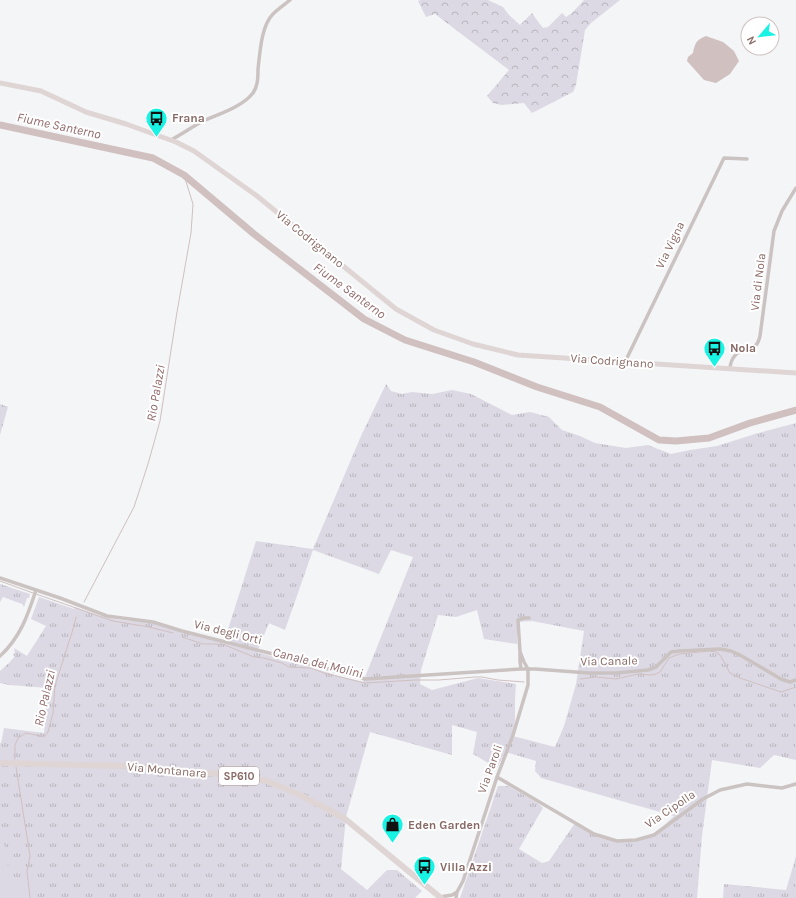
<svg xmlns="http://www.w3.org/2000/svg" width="796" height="898" viewBox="0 0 796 898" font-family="Karla,sans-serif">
  <defs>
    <pattern id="grass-tufts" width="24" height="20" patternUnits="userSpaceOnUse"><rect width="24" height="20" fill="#dcd9e4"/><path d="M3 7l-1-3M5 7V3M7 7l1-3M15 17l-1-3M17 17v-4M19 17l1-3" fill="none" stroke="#b8b4bc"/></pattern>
    <pattern id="forest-crowns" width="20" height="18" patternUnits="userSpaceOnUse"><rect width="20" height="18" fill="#dcd9e4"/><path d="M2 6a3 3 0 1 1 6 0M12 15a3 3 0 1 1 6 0" fill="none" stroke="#b8b4bc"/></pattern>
  </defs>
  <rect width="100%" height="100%" fill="#f4f5f7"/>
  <!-- grass -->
  <path fill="url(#grass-tufts)" fill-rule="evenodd" d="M386 384 391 391 402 394 412 392 432 394 452 390 471 394 512 415 530 412 549 417 562 430 580 436 595 443 626 448 648 445 671 454 690 450 717 446 755 434 796 423V760L774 755 760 768 712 760 702 836 697 898H460L498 786H508L538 803 543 808 519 849 542 863 549 861 575 823 591 834 617 841 640 840 657 832 674 816 541 778 535 771 536 761 505 752 497 768 473 754 477 732 452 725V755L370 732 346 817 341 869 367 890 387 870H397L422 891 415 898H0V743H1L4 728 44 733 48 688 9 685 0 683V671L9 663 15 656 13 655 15 652 14 648 27 656 46 626 31 619 39 597 74 609 75 607 101 616 120 620 153 622 224 642 256 541 313 549 361 436ZM313 550 379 574 391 550 413 557 363 682 338 676 310 667 284 660 257 652 269 623 285 630ZM477 610 484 639 517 644V622L532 621 584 631 576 684 564 726 555 747 513 736 515 720V699L516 684 478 678 432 690 420 684 421 670 438 615 456 617Z
    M0 404 8 407 0 435Z
    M0 584 30 594 29 598H27L24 607 22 604 3 597 0 602Z
    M796 856V898H723L724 884 786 890Z"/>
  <!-- forest -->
  <path fill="url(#forest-crowns)" d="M421 0H488L503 7 509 15 520 25 532 13 539 23 543 28 548 27 562 13 566 17 572 13 584 0H620L591 23 585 30 576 85 573 92 532 113 524 103 502 105 493 103 487 96 509 70 435 14 426 17 418 1Z"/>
  <!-- garden -->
  <path fill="#dcd9e4" d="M0 818 9 872 12 881 37 878 36 898H0Z"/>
  <!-- water -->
  <path fill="#d0c0c0" d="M706 36 723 42 734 51 739 61 730 74 716 83 704 80 687 61 688 57 693 53C695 43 696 40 706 36Z"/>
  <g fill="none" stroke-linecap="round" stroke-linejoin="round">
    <!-- stream -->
    <path stroke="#d0c0c0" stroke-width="1" d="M0 581 33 593
      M36 594 113 621 149 627 173 633
      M84 602 134 507 148 464 160 421 177 312 191 233 193 204 184 175
      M182 637 203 644H216L225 645 254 657 264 658 282 663 289 667 311 668 324 673 365 683 415 680H439L475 677H482L498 680 524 682
      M580 679 596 677 616 679 638 674 651 675 656 674 660 672 669 658 679 654 709 651 716 652 720 655 730 673 740 678 781 692 796 687
      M15 759V745L18 738 26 733 40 736H45L48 732 53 713 55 686 73 629 76 617
      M16 767 30 856 27 871 30 898"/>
    <!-- river -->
    <path stroke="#d0c0c0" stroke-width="7" d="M0 125 153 158 184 175 254 234 364 319 405 340 474 362 537 387 600 407 659 440 676 441 709 438 750 423 796 410"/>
    <!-- street -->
    <path stroke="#cbc3c2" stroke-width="3.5" d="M171 140C182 134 192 127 203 121 219 114 242 107 253 93 258 86 258 77 258 69 260 53 261 26 273 14 278 9 284 5 290 0
      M625 362 724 158 747 159
      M730 368C731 357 737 352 747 348 750 347 754 347 756 345 758 343 759 340 760 336L774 231 782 211 796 188
      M0 578 60 598 107 616 153 622 182 631 273 654 365 679 521 669H535L589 673H616L648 670 656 667 671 652 679 651 720 649 731 651 740 655 781 679 790 682 796 680
      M0 656C20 638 28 615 36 590
      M521 669 520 661V652L518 620 524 618H529
      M497 777 594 834 617 841 636 840 654 835 703 799 720 790 747 784 782 788 796 784
      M440 897 452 895 457 892
      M456 898 457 892 463 881 497 777 513 735 528 685V669L524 662 520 652"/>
    <!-- secondary -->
    <path stroke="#ded5d4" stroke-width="5" d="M0 83 41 91 86 112 126 124 176 142 194 151 257 196 396 309 434 330 473 344 518 355 796 373"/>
    <!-- primary -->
    <path stroke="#ded5d4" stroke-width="6" d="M0 763 121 766 231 775 267 781 300 795 344 818 441 898"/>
  </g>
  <!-- icons -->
  <defs>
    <symbol id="bus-pin" viewBox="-11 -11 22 30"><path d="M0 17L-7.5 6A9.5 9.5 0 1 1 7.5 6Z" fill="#19f3e3" stroke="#fff"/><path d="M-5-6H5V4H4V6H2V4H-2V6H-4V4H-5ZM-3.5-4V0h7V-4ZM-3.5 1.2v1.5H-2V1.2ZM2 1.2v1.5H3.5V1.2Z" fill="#111"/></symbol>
    <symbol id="shop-pin" viewBox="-11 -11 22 30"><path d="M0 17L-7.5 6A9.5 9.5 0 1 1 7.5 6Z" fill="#19f3e3" stroke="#fff"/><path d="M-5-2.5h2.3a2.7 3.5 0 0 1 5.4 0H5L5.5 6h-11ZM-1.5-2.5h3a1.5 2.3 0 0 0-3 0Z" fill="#111"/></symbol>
  </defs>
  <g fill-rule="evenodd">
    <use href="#bus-pin" x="144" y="106" width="25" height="34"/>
    <use href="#bus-pin" x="702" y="336" width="25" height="34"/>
    <use href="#shop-pin" x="380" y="812" width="25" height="34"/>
    <use href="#bus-pin" x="412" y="854" width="25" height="34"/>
  </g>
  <g text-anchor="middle" stroke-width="4" stroke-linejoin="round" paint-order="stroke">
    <!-- shield labels -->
    <rect fill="#fff" stroke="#ac9692" stroke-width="1" x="219" y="767" width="40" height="18" rx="3"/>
    <g font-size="11" font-weight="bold" fill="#886964">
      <text x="239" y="780">SP610</text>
    </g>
    <!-- poi labels -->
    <g font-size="12" font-weight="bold" fill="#886964" stroke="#fff" text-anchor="start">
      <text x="172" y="122">Frana</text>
      <text x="730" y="352">Nola</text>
      <text x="408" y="829">Eden Garden</text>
      <text x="440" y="871">Villa Azzi</text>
    </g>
    <!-- street labels -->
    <g font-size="12" fill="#886964" stroke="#fff">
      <text transform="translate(310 239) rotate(39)" y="4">Via Codrignano</text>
      <text transform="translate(670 245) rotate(-64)" y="4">Via Vigna</text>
      <text transform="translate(758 282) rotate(-83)" y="4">Via di Nola</text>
      <text transform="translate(612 361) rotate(4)" y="4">Via Codrignano</text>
      <text transform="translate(228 632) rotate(14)" y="4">Via degli Orti</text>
      <text transform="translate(609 661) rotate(-1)" y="4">Via Canale</text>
      <text transform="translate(490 769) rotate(-70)" y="4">Via Paroli</text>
      <text transform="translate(167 770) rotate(5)" y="4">Via Montanara</text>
      <text transform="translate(670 809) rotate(-34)" y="4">Via Cipolla</text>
    </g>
    <!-- water labels -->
    <g font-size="13" font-style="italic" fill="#92696a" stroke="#fff">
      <text transform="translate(59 125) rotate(12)" y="5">Fiume Santerno</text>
      <text transform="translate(350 290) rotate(36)" y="5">Fiume Santerno</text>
      <text transform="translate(155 393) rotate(-80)" y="5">Rio Palazzi</text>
      <text transform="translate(318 662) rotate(14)" y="5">Canale dei Molini</text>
      <text transform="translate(44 698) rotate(-77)" y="5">Rio Palazzi</text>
    </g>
  </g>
  <!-- north arrow -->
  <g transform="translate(760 36) rotate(242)"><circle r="19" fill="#ffffff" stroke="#cfc3c1"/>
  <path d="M0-3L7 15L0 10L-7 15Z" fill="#19f3e3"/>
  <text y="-6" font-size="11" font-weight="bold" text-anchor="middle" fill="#886964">N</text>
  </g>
</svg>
